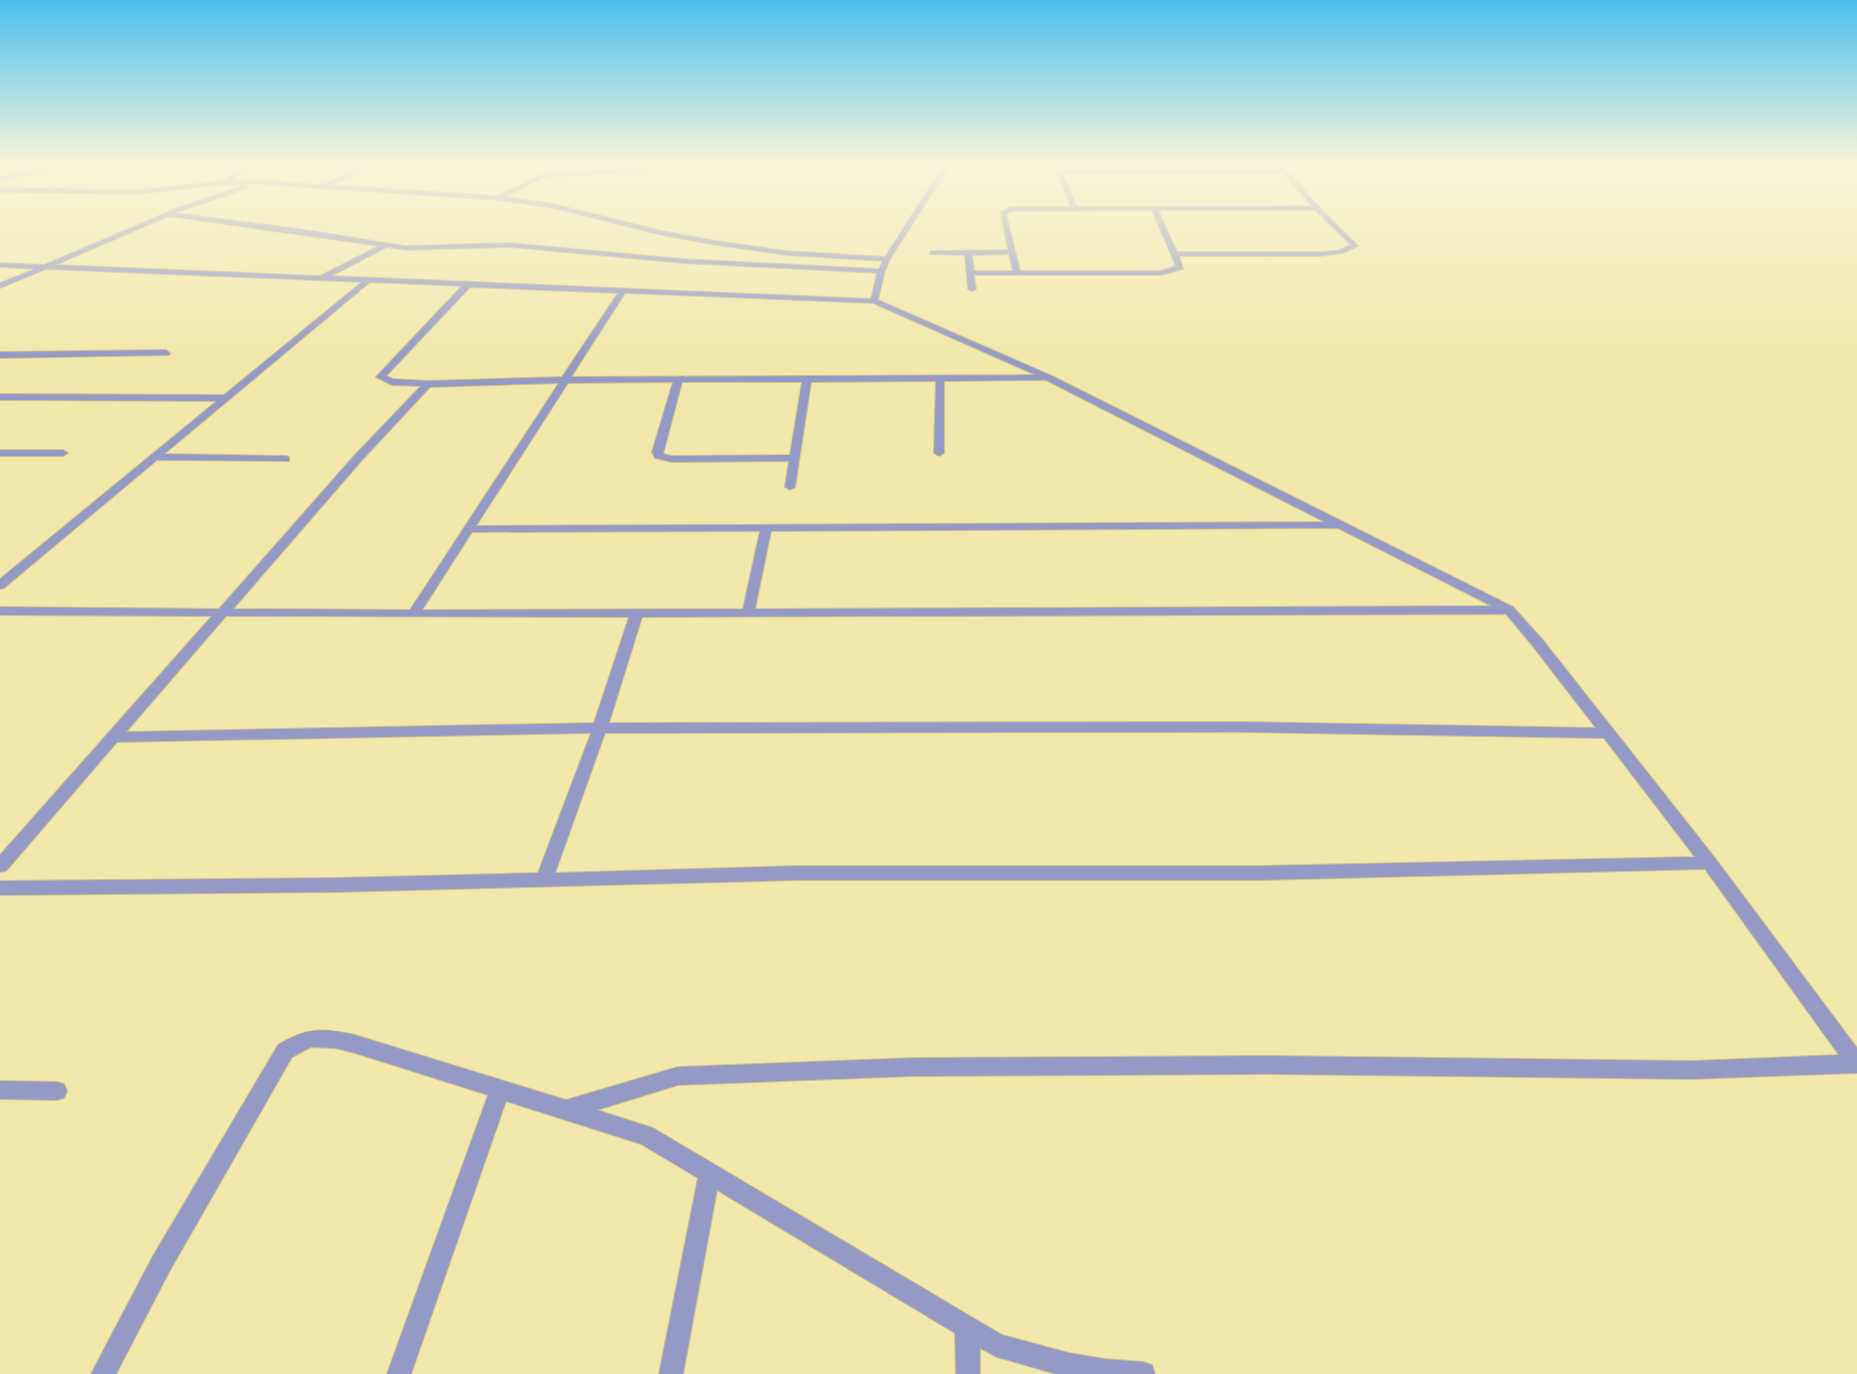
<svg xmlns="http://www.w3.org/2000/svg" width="1857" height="1374" viewBox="0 0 1857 1374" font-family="'Alegreya Sans',sans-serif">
  <rect width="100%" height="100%" fill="#f2e8ab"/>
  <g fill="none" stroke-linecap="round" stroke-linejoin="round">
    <defs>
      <path id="minor" d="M57 165H67L0 181V177Z
        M245 165H251L231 181 259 180 322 185 364 165H371L331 185 497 196 562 165H569L553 174 667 165 640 172 545 177 505 197 554 204 662 231 716 241 786 251 885 257 944 165H950L890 259 885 271 878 300 1052 376 1513 607 1542 639 1715 858 1857 1048V1073L1692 1079 1262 1074 915 1076 678 1085 597 1110 653 1128 1002 1335 1069 1353 1105 1359 1143 1362 1152 1365 1155 1374H1056L997 1357 980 1348V1374H956L955 1333 717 1190 683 1374H659L698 1178 641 1144 506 1101 411 1374H387L488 1095 355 1053 335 1048 311 1047 292 1057 169 1272 116 1374H91L153 1256 278 1045C307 1027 323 1028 355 1035L566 1100 678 1067 915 1058 1262 1056 1692 1061 1839 1055 1705 869 1257 880H799L336 892 0 895V881L336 878 538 873 591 733 117 742 6 871 0 872V855L212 616 0 615V607L219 609 354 456 421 386 392 385 376 377 462 286 370 282 164 454 285 456 289 457V461L157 460 4 588 0 589V579L217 401 0 400V394L224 395 362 282 46 269 0 288V283L35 269 0 267V263L44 265 180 207 245 185 247 188 175 213 306 230 405 246 510 243 683 259 879 269 883 261 786 255 716 245 662 235 554 208 498 200 259 184 217 185 138 194 0 192V188L138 190 224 181ZM169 216 379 246 320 276 55 265ZM387 247 405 250 510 247 683 263 877 273 871 299 331 276ZM470 287 618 293 562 377 428 381 393 379 386 376ZM625 293 873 303 1036 375 571 377ZM1046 380 1325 522 476 526 568 383 673 382 652 452 655 458 672 462 789 461 785 487 790 490 795 487 811 382 936 381 934 453 939 456 944 453V381ZM682 382H802L790 455 672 456 663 454ZM559 383 410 610 233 609 362 460 430 387ZM1338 528 1492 606 755 609 771 531ZM760 531 743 609 422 610 472 532ZM1506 614 1532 645 1596 728 1242 722 609 723 642 617ZM226 616 629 617 594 723 126 732ZM1242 732 1604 738 1695 857 1257 866H799L555 873 605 733Z
        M1054 165H1060L1062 170 1280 169 1276 165H1282L1319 207 1358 246 1343 253 1320 256H1179L1183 269 1161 275H974L976 289 972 291 968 289 965 255 930 254V252L932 251 1008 250 1001 212 1011 207H1071ZM1283 173 1312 206 1077 207 1063 174ZM1152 210 1176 266 1161 271H1020L1006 214 1012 211ZM1158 210H1315L1351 245 1340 250 1320 252H1177ZM1009 254 1013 271H974L972 255Z
        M166 350 170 353 169 355 0 358V352Z
        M0 450H63L68 453 63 456H0Z
        M0 1081 57 1082 64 1084 67 1091 64 1098 57 1100 0 1099Z"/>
    </defs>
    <!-- minor casing -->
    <use href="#minor" stroke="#ccc38d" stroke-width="2"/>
    <!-- minor -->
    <use href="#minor" fill="#9599c6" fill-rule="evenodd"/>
  </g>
  <!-- sky -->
  <linearGradient id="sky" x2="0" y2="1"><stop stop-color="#4bbff0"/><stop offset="0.46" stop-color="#f9f5d9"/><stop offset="1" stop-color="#f9f5d9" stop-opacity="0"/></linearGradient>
  <rect width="1857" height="357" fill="url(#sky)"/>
</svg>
